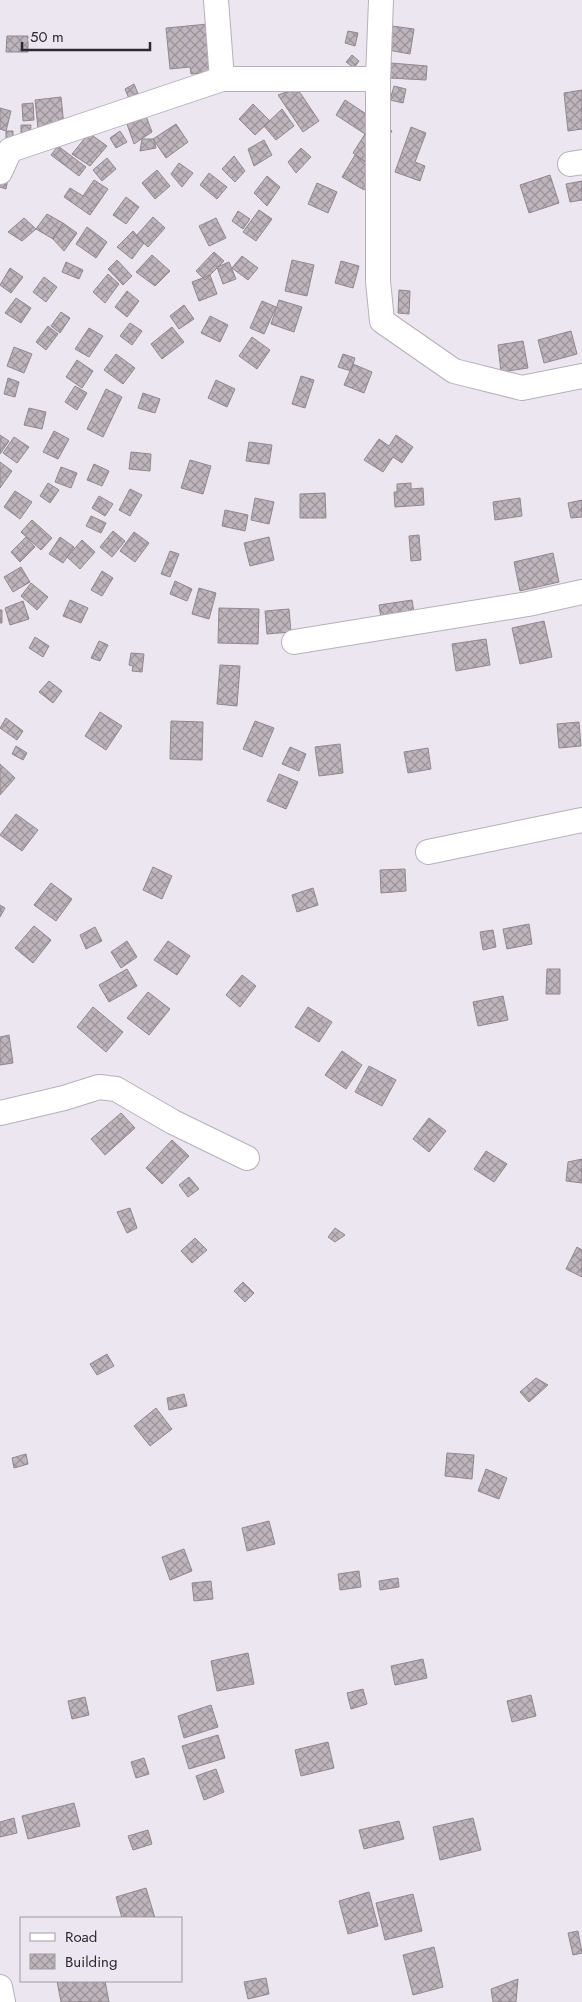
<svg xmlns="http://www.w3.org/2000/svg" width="582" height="2002" viewBox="0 0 582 2002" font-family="Jost,sans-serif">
  <defs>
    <pattern id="building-cross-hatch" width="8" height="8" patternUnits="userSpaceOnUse" patternTransform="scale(1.25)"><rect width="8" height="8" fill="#beb4bb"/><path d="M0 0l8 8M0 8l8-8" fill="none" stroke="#9b9398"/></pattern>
  </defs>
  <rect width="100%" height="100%" fill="#ebe6f0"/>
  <!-- building -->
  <path fill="url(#building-cross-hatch)" stroke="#91888f" d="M208 24 212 72 191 74 190 67 170 69 166 28Z
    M392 26 414 29 410 54 388 50Z
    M348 31 358 33 355 46 345 43Z
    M7 36H28V52H6Z
    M352 55 359 61 354 68 346 62Z
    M391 63 427 66 426 80 390 78Z
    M134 84 139 96 130 101 125 89Z
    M394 86 406 89 403 103 390 100Z
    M297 88 319 121 303 132 278 95Z
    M582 90V129L568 131 564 93Z
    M61 97 64 126 38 128 35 100Z
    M345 100 392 131 370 165 353 153 365 134 336 115Z
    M33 103 34 120 23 121 22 104Z
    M253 104 270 121 255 135 239 119Z
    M0 108 11 111 6 131 0 129Z
    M282 109 294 126 276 140 264 126Z
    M146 116 152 132 134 144 127 124Z
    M176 124 188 142 166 158 153 139Z
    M21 125H31L30 136 21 135Z
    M411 127 426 133 415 162 425 166 420 181 395 172Z
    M6 131H13V142H6Z
    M120 131 127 142 116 148 110 138Z
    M89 133 107 146 90 166 72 154Z
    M142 139H154L156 148 140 151Z
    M264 140 272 155 254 166 248 149Z
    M58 146 86 167 79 176 51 155Z
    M301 148 311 157 296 173 288 162Z
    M355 155 377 169 364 190 342 177Z
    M234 156 245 171 235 182 222 169Z
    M107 158 116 169 102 181 93 170Z
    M179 163 193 173 182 187 171 174Z
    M0 165 10 167 6 189 0 187Z
    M157 170 170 186 155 199 142 183Z
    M209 173 227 187 217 199 200 185Z
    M550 175 559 203 529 213 520 185Z
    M267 176 280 187 267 206 254 193Z
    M94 180 108 189 90 215 64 197 70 188 83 196Z
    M582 181V200L570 202 566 184Z
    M317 183 337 192 328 213 308 204Z
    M126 197 139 207 126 224 113 215Z
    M259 210 272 219 256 241 243 232Z
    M238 211 250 219 243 229 232 221Z
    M47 214 63 223 53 239 36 229Z
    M153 217 165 228 148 247 136 236Z
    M24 218 36 229 22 241 8 232Z
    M216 218 226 238 209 246 199 226Z
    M63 223 77 233 64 251 53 239Z
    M87 227 107 242 96 258 76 244Z
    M133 231 144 243 132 259 117 247Z
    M214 252 224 261 205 280 196 271Z
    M152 255 170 271 155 286 136 272Z
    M242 256 258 268 248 280 232 268Z
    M117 260 132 276 123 285 108 269Z
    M292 260 314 265 307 296 285 291Z
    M341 261 359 266 353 288 335 283Z
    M66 262 83 270 79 279 62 272Z
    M229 262 236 279 223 284 217 267Z
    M10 268 23 277 11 293 0 285Z
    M108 274 119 284 105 303 93 292Z
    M210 275 217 294 199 301 192 282Z
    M44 277 57 287 46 302 33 292Z
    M399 290 410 291 409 314 398 313Z
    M127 291 139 301 127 317 115 307Z
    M16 298 31 308 21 323 5 313Z
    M279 300 302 307 294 332 271 324Z
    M262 301 276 307 264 334 250 328Z
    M184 305 194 319 179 329 170 316Z
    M61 312 70 318 60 333 51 326Z
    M210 316 228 325 220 342 201 333Z
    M130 323 142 331 132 345 120 336Z
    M48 326 58 334 46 350 36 342Z
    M172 327 184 342 162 359 151 344Z
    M89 328 103 336 89 357 75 349Z
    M571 331 577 354 544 363 538 340Z
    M252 337 270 350 257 369 239 356Z
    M523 341 528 368 501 372 498 345Z
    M14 347 32 354 24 373 7 366Z
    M116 354 135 368 123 384 104 370Z
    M343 354 355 358 351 371 338 367Z
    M77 360 93 371 82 388 66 377Z
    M353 364 372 372 364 393 344 385Z
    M301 376 314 380 305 408 292 404Z
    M8 378 19 382 15 397 4 394Z
    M216 380 235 389 227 407 208 398Z
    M75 386 87 393 77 410 65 402Z
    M106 389 122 397 103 437 87 429Z
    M143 393 160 399 155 413 138 408Z
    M29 408 46 412 42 429 24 425Z
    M54 431 69 439 58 459 43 452Z
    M0 435 9 441 0 454Z
    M396 435 413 447 402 463 393 457 383 472 364 460 379 439 389 446Z
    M14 437 29 447 17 463 3 453Z
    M249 442 272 445 269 464 246 461Z
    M131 452 151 454 150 471 129 469Z
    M190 460 211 466 203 494 181 488Z
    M0 462 12 471 0 488Z
    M94 464 109 471 102 486 87 480Z
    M61 467 77 473 71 488 55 482Z
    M48 483 59 490 50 503 40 496Z
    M411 483V489L423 488 424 505 395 507 394 492H397V484Z
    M130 489 142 495 130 516 119 510Z
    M15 491 32 502 20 519 4 507Z
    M325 493 326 518H300V494Z
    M99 496 113 504 105 516 92 508Z
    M255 498 274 502 269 524 251 520Z
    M520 498 522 516 495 520 493 502Z
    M582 500V517L571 518 568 503Z
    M225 510 248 515 245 531 222 526Z
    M91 516 106 523 101 533 86 526Z
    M32 520 52 538 41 550 21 532Z
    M113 531 125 541 112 557 100 547Z
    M134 532 149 543 135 562 120 551Z
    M419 535 421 560 411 561 409 536Z
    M26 537 35 547 20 562 11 552Z
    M60 537 74 547 63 563 49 554Z
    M269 537 274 560 250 566 244 543Z
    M82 540 95 552 80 569 67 557Z
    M170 551 179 554 170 577 161 574Z
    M553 553 559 582 520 591 514 562Z
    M21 567 30 582 13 592 4 577Z
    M102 571 113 578 102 596 91 590Z
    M175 581 192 589 187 601 170 594Z
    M31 583 48 597 37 610 21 596Z
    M199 588 216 593 209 619 192 614Z
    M70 600 88 608 81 623 63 616Z
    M412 600 415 619 382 624 379 605Z
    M23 601 29 619 10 625 5 608Z
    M219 608 259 609 258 644 218 643Z
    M289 609 291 632 267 634 265 611Z
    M0 610H2V623H0Z
    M544 621 552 657 520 664 512 628Z
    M35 637 49 646 43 657 29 648Z
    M486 639 490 665 456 671 452 644Z
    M99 641 108 645 100 661 91 658Z
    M131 653 144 654 142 672 132 671 133 666 129 665Z
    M220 665 240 666 237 706 217 704Z
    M49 681 62 691 53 703 39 692Z
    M100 712 122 726 106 750 85 736Z
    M6 718 23 731 17 740 0 728Z
    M171 721 203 722 202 760 170 759Z
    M255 721 274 728 262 757 243 749Z
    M579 722 581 746 559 748 557 724Z
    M340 744 343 773 319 776 315 747Z
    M16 746 27 753 23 760 12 754Z
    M290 747 306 754 299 771 282 764Z
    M428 748 431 769 408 773 404 752Z
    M0 764 15 778 0 795Z
    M279 774 298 782 286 809 267 801Z
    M16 814 38 830 22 851 0 835Z
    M153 867 172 876 162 899 143 890Z
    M405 869 406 891 381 893 380 870Z
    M51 883 72 899 56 921 34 905Z
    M313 888 318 905 297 912 292 895Z
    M0 905 5 908 0 917Z
    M529 924 532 944 507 949 503 929Z
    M34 926 51 940 33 963 15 948Z
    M95 927 102 941 86 949 80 935Z
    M493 930 496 947 483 950 480 932Z
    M127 941 137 957 121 968 111 952Z
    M168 941 190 956 177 975 154 960Z
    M127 969 137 986 109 1002 99 985Z
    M547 969H560V994H546Z
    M242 975 256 986 240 1007 226 995Z
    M148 992 170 1009 149 1035 127 1018Z
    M503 996 508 1020 478 1026 473 1002Z
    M93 1007 123 1032 106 1052 77 1027Z
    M308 1007 332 1022 319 1042 295 1027Z
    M9 1035 13 1063 0 1065V1037Z
    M342 1051 362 1065 346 1089 325 1075Z
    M369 1066 396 1080 382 1106 355 1092Z
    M121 1113 135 1128 105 1155 91 1139Z
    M429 1118 446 1131 429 1152 413 1139Z
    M172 1140 189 1156 162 1184 146 1168Z
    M486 1151 507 1164 494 1182 474 1169Z
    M582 1159V1183L566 1181 568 1162Z
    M189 1177 199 1189 188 1197 179 1185Z
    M130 1208 137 1228 127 1233 117 1212Z
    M335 1228 345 1235 335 1242 328 1237Z
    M195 1238 207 1250 192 1263 181 1251Z
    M577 1247 582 1250V1277L566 1269Z
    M243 1282 254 1293 245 1302 234 1291Z
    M107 1354 114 1366 97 1375 90 1364Z
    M536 1378 548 1385 529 1402 520 1392Z
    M184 1394 187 1406 169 1410 167 1398Z
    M156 1408 172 1429 150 1446 134 1426Z
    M447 1453 474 1455 472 1479 445 1476Z
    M26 1454 28 1464 14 1468 12 1458Z
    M486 1469 507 1478 499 1499 478 1491Z
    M269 1521 275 1544 247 1551 242 1528Z
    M184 1549 192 1571 170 1580 162 1557Z
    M359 1571 361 1587 340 1590 338 1574Z
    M398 1578 399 1587 380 1590 379 1581Z
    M211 1581 213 1599 194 1601 192 1583Z
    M248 1653 254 1684 217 1691 211 1661Z
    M423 1659 427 1678 395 1685 391 1666Z
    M363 1689 367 1704 351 1709 347 1693Z
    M531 1695 536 1716 512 1722 507 1701Z
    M85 1697 89 1715 72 1719 68 1701Z
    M211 1705 218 1727 184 1738 178 1716Z
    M218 1735 225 1758 189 1769 182 1746Z
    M328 1742 334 1768 301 1776 295 1750Z
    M144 1758 149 1774 136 1778 131 1762Z
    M216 1769 224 1792 204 1800 196 1776Z
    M74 1803 80 1826 28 1839 22 1816Z
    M14 1818 17 1833 0 1837V1822Z
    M473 1818 481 1850 440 1860 433 1827Z
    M399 1821 404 1839 364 1849 359 1830Z
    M148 1830 152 1844 133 1850 128 1836Z
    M146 1888 155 1918H122L116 1897Z
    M369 1892 378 1926 348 1934 339 1901Z
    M413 1894 422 1931 385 1940 376 1903Z
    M578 1931 582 1953 573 1955 568 1933Z
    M434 1947 443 1987 413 1995 403 1955Z
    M266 1978 269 1994 248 1999 244 1982Z
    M518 1979 516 2002H493L491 1989Z
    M57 1981H105L109 2002H61Z"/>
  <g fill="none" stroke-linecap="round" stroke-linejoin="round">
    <defs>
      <path id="minor" d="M381 0 378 79V281L382 321 454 371 522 388 582 376
        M222 79H378
        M570 164 582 162
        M0 172 10 150 222 79 216 0
        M294 642 528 604 582 592
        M428 852 582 820
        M0 1113 64 1098 99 1087 116 1089 173 1122 247 1158
        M0 1987 3 2002"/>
    </defs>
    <!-- minor casing -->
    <use href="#minor" stroke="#b5b0ba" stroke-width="26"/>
    <!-- minor -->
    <use href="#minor" stroke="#fff" stroke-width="24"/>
  </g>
  <!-- legend -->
  <rect x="20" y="1917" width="162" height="65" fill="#ebe6f0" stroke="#9f9ba2"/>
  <rect x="30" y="1933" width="25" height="8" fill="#ffffff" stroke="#9f9ba2"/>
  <text x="65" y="1942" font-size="15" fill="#2c2a2e">Road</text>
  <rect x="30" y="1954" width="25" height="15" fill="url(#building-cross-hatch)" stroke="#9f9ba2"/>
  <text x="65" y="1967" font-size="15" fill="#2c2a2e">Building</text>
  <!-- scale -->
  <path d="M22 42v8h128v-8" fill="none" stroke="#2c2a2e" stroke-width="2.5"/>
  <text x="30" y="42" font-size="15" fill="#2c2a2e" stroke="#ebe6f0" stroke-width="4" paint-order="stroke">50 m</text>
</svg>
